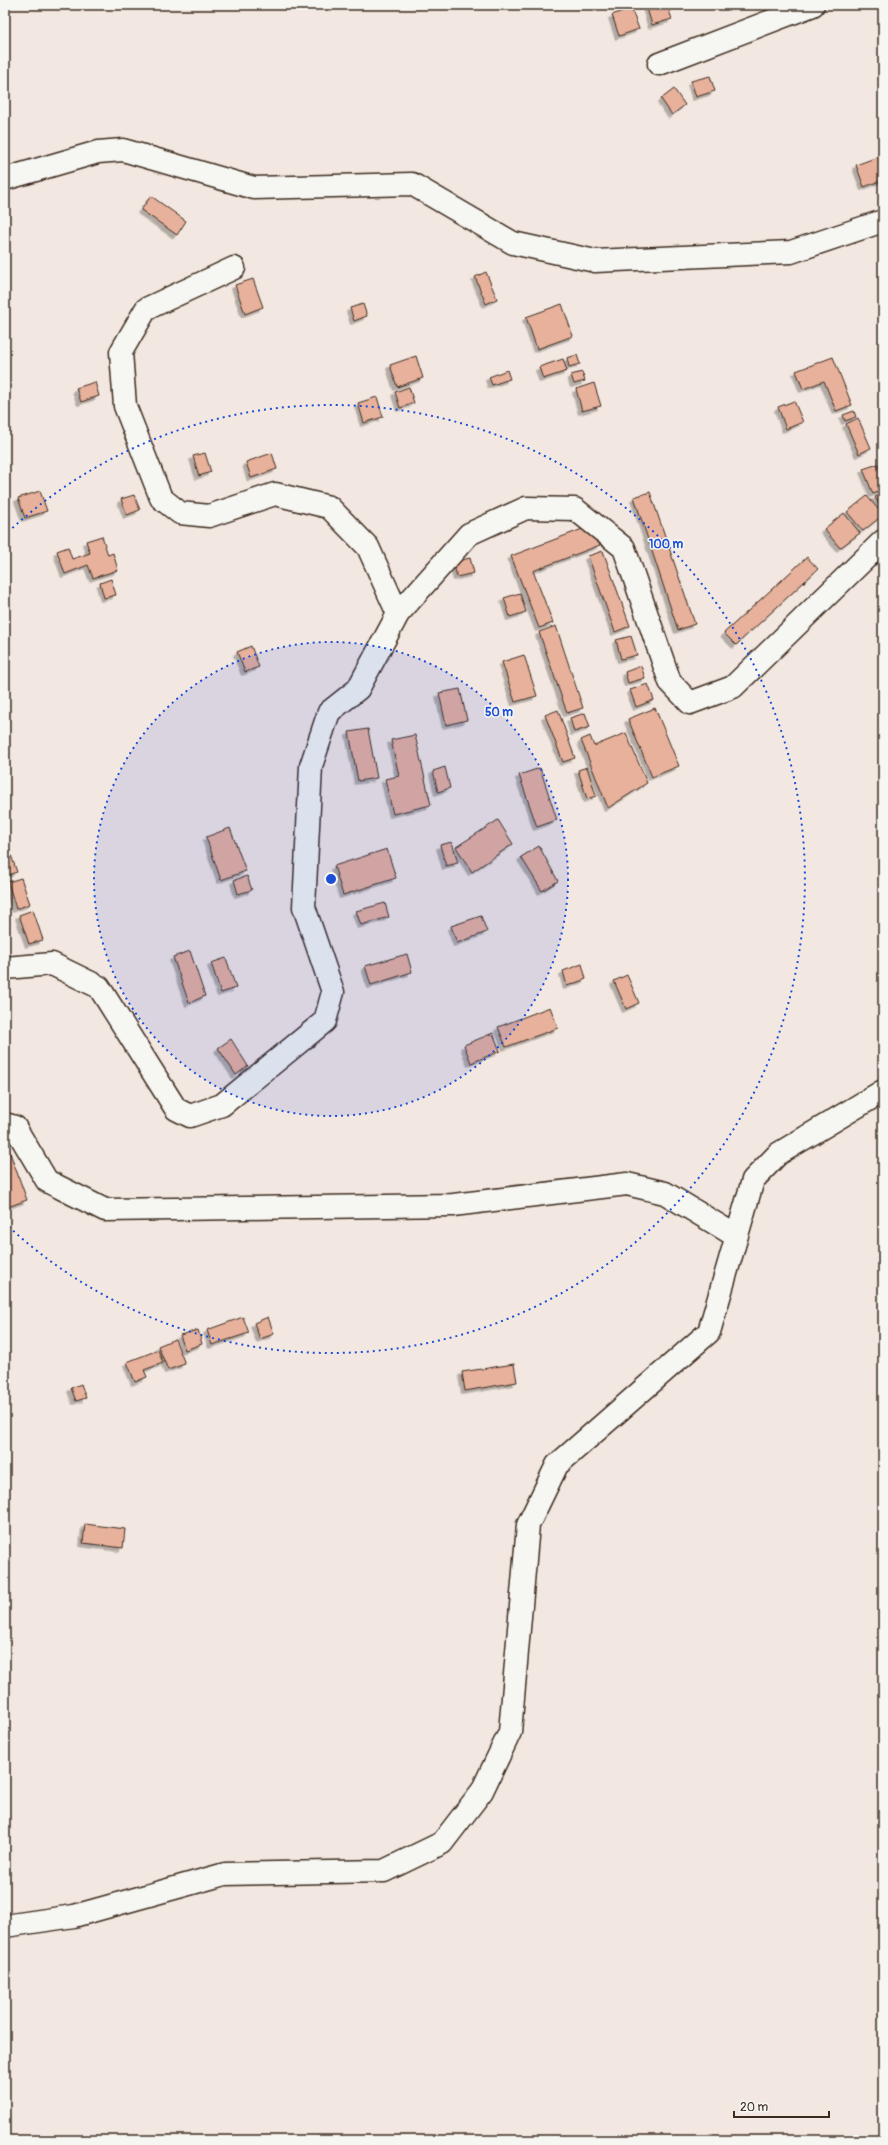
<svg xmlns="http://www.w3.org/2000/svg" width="888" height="2145" viewBox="0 0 888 2145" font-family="Pangolin,sans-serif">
  <defs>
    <filter id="shadow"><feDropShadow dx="-3.5" dy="3.5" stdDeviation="0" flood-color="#0004"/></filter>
  </defs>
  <rect width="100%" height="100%" fill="#f3e8e1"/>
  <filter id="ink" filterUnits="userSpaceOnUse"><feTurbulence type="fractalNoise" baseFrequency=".025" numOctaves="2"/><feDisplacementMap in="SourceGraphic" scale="8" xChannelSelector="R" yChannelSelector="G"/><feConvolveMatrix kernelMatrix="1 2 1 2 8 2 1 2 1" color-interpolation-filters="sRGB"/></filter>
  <g filter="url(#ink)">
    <!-- building -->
    <path fill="#e7b19c" stroke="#3b2a1e" filter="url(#shadow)" d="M646 5H667L672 19 652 25Z
      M631 8 639 29 619 36 612 15Z
      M710 76 715 91 696 97 691 81Z
      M674 89 685 105 672 115 661 99Z
      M883 155V180L864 187 856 165Z
      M151 196 186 221 177 235 141 210Z
      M486 272 497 299 486 304 475 277Z
      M253 279 263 307 245 314 235 285Z
      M363 304 367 316 354 321 350 308Z
      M562 304 573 336 537 349 526 317Z
      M577 355 580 364 569 367 567 358Z
      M416 356 423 378 397 387 390 365Z
      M833 357 852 405 836 411 824 381 803 389 796 371Z
      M563 359 567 371 543 379 539 367Z
      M507 370 510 379 492 385 489 377Z
      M582 372 585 381 574 384 571 375Z
      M95 382 99 396 81 402 76 388Z
      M594 383 601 406 582 411 576 389Z
      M409 387 414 403 400 408 395 392Z
      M377 397 383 417 364 423 358 403Z
      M794 401 803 422 786 429 778 407Z
      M854 411 856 417 845 421 843 415Z
      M858 418 871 448 859 454 846 424Z
      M205 453 211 472 199 476 193 456Z
      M272 453 277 469 251 478 246 462Z
      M878 464 883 477V490L873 494 863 469Z
      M40 491 47 511 25 518 18 498Z
      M650 492 695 624 678 630 634 497Z
      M883 493V511L875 497Z
      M134 495 140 510 127 515 121 499Z
      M867 496 883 515 863 531 847 512Z
      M844 513 860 533 840 548 824 529Z
      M593 525 600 545 533 571 553 623 539 628 511 556Z
      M102 536 108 555 113 553 118 570 93 578 88 565 65 574 57 551 68 547 72 559 90 553 86 541Z
      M603 551 630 626 615 632 588 556Z
      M807 557 818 569 736 645 724 633Z
      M470 558 474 573 457 577 453 562Z
      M111 579 116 595 104 598 100 583Z
      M520 593 526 612 510 617 504 598Z
      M556 626 583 708 567 713 539 632Z
      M631 636 637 655 621 659 616 640Z
      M251 646 259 667 245 672 237 652Z
      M524 655 537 696 515 702 502 662Z
      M641 666 645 678 628 683 625 672Z
      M648 684 654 700 636 707 630 690Z
      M460 689 467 720 446 725 439 693Z
      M655 708 679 766 652 777 628 719Z
      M558 710 575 758 563 762 545 715Z
      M585 713 590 727 574 732 570 718Z
      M368 729 377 778 358 781 349 732Z
      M626 733 647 783 608 808 581 740 590 736 594 746Z
      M415 735 431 805 393 814 385 779 399 776 391 740Z
      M445 767 450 788 438 792 433 771Z
      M587 767 596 796 587 799 578 770Z
      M540 768 557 820 537 827 519 775Z
      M498 820 513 844 472 872 456 847Z
      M230 828 246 871 221 880 206 837Z
      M5 838 17 872 5 876Z
      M452 842 458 863 446 866 440 845Z
      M539 846 558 881 542 891 521 857Z
      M387 849 396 878 343 895 334 866Z
      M247 876 252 890 238 894 234 880Z
      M21 878 30 904 16 909 8 882Z
      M385 903 389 917 361 925 356 911Z
      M33 910 43 940 29 944 19 915Z
      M481 916 487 932 457 943 451 926Z
      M190 951 205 996 189 1003 173 957Z
      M407 954 412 972 371 985 365 966Z
      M226 958 236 988 221 993 211 963Z
      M582 964 586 979 567 986 563 971Z
      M627 975 639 1003 626 1009 614 981Z
      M550 1007 558 1028 506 1047 498 1027Z
      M493 1033 500 1051 471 1063 464 1045Z
      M231 1039 248 1066 236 1075 218 1048Z
      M5 1139 27 1200 5 1208Z
      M243 1317 249 1333 212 1345 207 1330Z
      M268 1317 274 1334 260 1339 254 1323Z
      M198 1330 202 1344 185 1350 180 1335Z
      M175 1339 185 1364 168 1370 158 1346Z
      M158 1350 163 1363 144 1370 147 1377 135 1382 127 1362Z
      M514 1364 517 1382 465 1391 462 1372Z
      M81 1384 86 1398 76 1401 71 1388Z
      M85 1524 125 1529 123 1548 83 1543Z"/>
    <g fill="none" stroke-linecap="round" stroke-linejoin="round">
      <defs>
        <path id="minor" d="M659 64 813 5
          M5 179 98 152 123 150 254 188 412 184 513 243 595 261 791 252 883 221
          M234 268 146 309 121 352 125 406 161 498 180 513 209 516 275 494 329 507 368 547 398 614
          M5 968 52 964 99 987 176 1109 190 1116 222 1105 325 1021 333 992 304 907 311 766 329 712 358 689 398 614 469 534 526 508 575 509 624 548 670 682 690 703 733 687 883 541
          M5 1124 15 1127 47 1181 105 1210 453 1205 627 1184 665 1193 736 1236
          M5 1926 74 1916 225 1874 384 1871 442 1843 482 1791 510 1732 528 1525 557 1465 709 1332 753 1180 778 1154 883 1091"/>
      </defs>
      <!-- minor casing -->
      <use href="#minor" stroke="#3b2a1e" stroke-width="25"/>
      <!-- minor -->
      <use href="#minor" stroke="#f6f6f2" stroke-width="22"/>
    </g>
  </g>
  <!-- distance rings -->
  <circle cx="331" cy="879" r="237" fill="#1d4ed8" fill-opacity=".12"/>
  <g fill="none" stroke="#1d4ed8" stroke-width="2" stroke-dasharray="2 4">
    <circle cx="331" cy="879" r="237"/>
    <path d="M8 532A474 474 0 1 1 8 1226"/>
  </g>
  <circle cx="331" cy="879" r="6" fill="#1d4ed8" stroke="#f6f6f2" stroke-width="2"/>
  <g font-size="12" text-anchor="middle" font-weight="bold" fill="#1d4ed8" stroke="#f6f6f2" stroke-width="3" stroke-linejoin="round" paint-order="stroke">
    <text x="666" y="548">100 m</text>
    <text x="499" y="716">50 m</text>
  </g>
  <!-- margin -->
  <rect width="888" height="2145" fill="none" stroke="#f6f6f2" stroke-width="20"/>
  <rect x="10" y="10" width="868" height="2125" fill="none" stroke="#3b2a1e" stroke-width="1.5" filter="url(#ink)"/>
  <!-- scale -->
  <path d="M734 2111v6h95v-6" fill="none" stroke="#3b2a1e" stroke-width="2"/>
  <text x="740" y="2111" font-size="12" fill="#3b2a1e" stroke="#f6f6f2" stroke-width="3" paint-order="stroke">20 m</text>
</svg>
